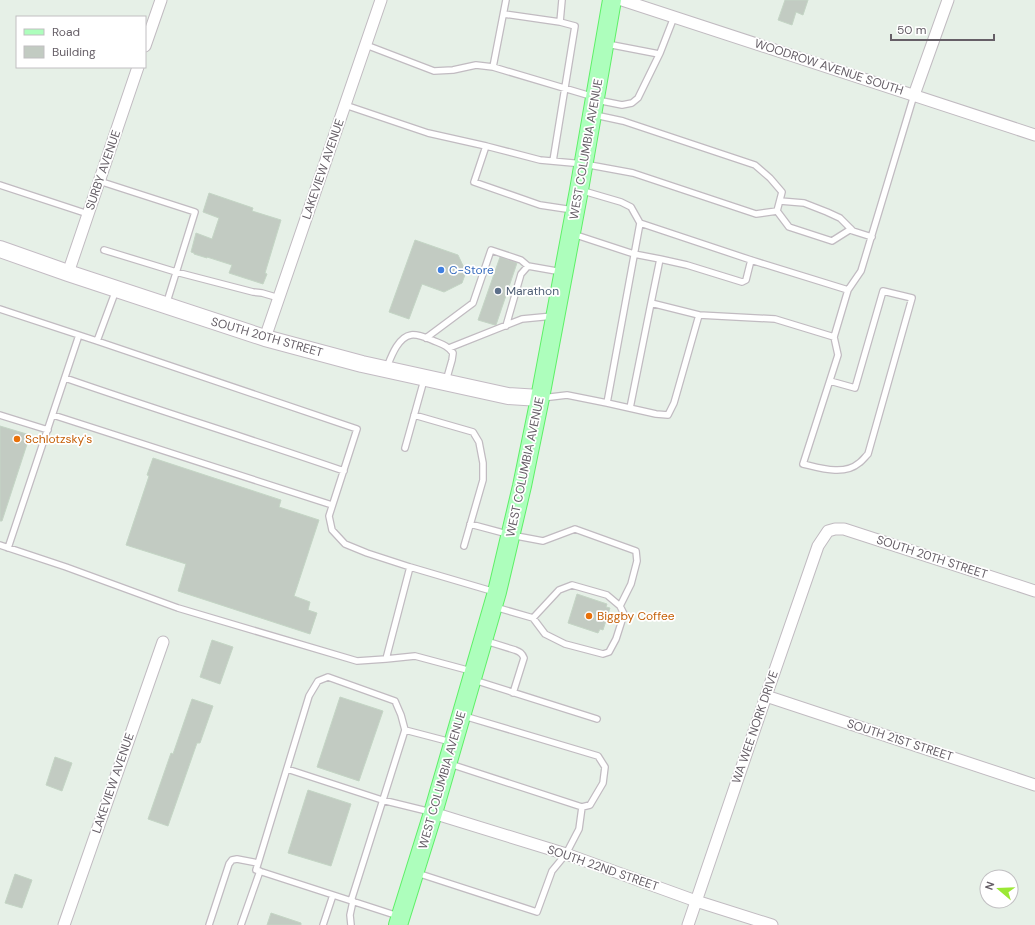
<svg xmlns="http://www.w3.org/2000/svg" width="1035" height="925" viewBox="0 0 1035 925" font-family="'DM Sans',sans-serif">
  <rect width="100%" height="100%" fill="#e6f0e7"/>
  <!-- building -->
  <path fill="#c2cbc2" stroke="#c4d5c5" d="M785 0H808L803 15 796 12 792 25 778 20Z
    M209 193 253 208 252 211 281 220 265 273 267 274 263 284 229 273 232 265 207 257V258L194 254V253L191 252 196 233 212 239 219 218 203 212Z
    M415 240 458 255 466 272 462 283 444 292 422 284 409 319 389 312Z
    M500 257 517 263 496 325H495L478 320Z
    M0 426 30 435 2 521H0Z
    M153 458 281 500 279 507 319 520 294 596 310 602 308 610 317 613 310 634 178 591 186 564 126 545 149 476 147 475Z
    M577 594 607 604 606 607 610 608 603 630 600 629 598 633 568 623Z
    M212 640 233 647 220 684 200 677Z
    M340 697 383 711 359 781 317 767Z
    M192 699 213 706 200 743H197L168 826 148 819 171 753 173 754Z
    M55 757 72 763 62 791 46 785Z
    M308 790 351 804 331 866 288 853Z
    M15 874 32 880 22 908 5 903Z
    M271 913 301 923V925H267Z"/>
  <g fill="none" stroke-linecap="round" stroke-linejoin="round">
    <defs>
      <path id="lane" d="M504 14 560 22
        M607 44 659 54
        M366 45 434 71 453 70 476 65 493 67 594 97
        M493 67 506 0
        M597 100 622 105 632 103 638 98 660 53 674 17
        M345 105 428 133 486 146
        M553 161 575 26 560 22 562 0
        M99 181 195 212 166 305
        M0 185 88 214
        M580 190 621 202 631 207 640 223
        M780 201 804 203 827 212 840 218 853 231 872 237
        M573 210 540 205 474 182 486 146 540 160 584 164 633 173 756 214 777 211 782 192 770 178 755 165 623 121 595 115
        M777 211 789 227 832 241 851 229
        M573 234 634 254 660 259 651 303 699 315
        M104 250 176 272 253 292 262 293 279 298
        M660 259 687 265 742 282 746 280 751 260
        M848 290 861 271 914 95
        M0 309 97 341 357 429 329 516 332 530 345 544 367 553 410 567 495 592
        M506 326 521 274 528 266 562 272
        M426 338 473 303 491 250 521 260 528 266
        M97 341 116 290
        M449 348 522 319 553 316
        M387 367C391 357 398 337 411 335 416 334 427 338 432 340 441 344 447 345 453 353L452 360 446 381
        M65 378C157 410 251 439 344 471
        M830 381 855 388 883 291 912 298 868 454C865 457 862 461 859 463 844 476 820 468 803 464L838 355 834 337
        M542 398 567 395 607 403 656 414 668 415 674 403 699 315 775 319 834 337 848 290 751 260 640 223 607 403
        M630 408 651 303
        M0 415 48 430
        M53 415 332 505
        M414 415 473 432 479 442 483 463V480L464 546
        M405 448 424 380
        M470 524 511 535 543 541 575 529 636 551 637 561 631 584 620 606
        M0 545 66 567 178 608 357 661 386 659 415 656 471 671
        M8 548 79 335
        M495 607 533 618 545 634 565 644 603 654 609 652 616 639 624 614 620 606 607 595 572 585 559 590 533 618
        M486 641 515 650C520 652 522 653 524 658L513 693
        M386 659 410 567
        M474 680 597 719
        M450 764 582 807 590 805 603 783 605 767 598 756 464 716
        M287 769 382 800 431 812
        M417 873 537 912 552 871 566 854 579 829 582 807
        M351 901 405 730
        M398 916 256 870 309 696 318 681 328 677 395 701 401 715 405 730 451 742
        M209 925 229 864 232 860 237 859 258 863
        M241 925 260 871
        M323 925 333 895
        M351 925 350 915 353 901"/>
      <path id="street" d="M622 0 1035 135
        M145 46 161 0
        M914 95 948 0
        M68 273 138 67
        M265 338 381 0
        M766 696 1035 785
        M433 813 566 854 696 901 772 925
        M64 925 163 642
        M688 925 766 696 818 546 828 531 835 529H844L1035 591"/>
      <path id="secondary" d="M0 249 68 273 265 338 362 364 508 396 540 398"/>
      <path id="primary" d="M398 925 433 813 497 592 522 486 540 398 579 190 612 0"/>
    </defs>
    <!-- lane casing -->
    <use href="#lane" stroke="#c1bbc1" stroke-width="8"/>
    <!-- street casing -->
    <use href="#street" stroke="#c1bbc1" stroke-width="13"/>
    <!-- secondary casing -->
    <use href="#secondary" stroke="#c3bbc3" stroke-width="18"/>
    <!-- primary casing -->
    <use href="#primary" stroke="#5ef068" stroke-width="20"/>
    <!-- lane -->
    <use href="#lane" stroke="#fff" stroke-width="5.5"/>
    <!-- street -->
    <use href="#street" stroke="#fff" stroke-width="11"/>
    <!-- secondary -->
    <use href="#secondary" stroke="#fff" stroke-width="16"/>
    <!-- primary -->
    <use href="#primary" stroke="#adfebc" stroke-width="18"/>
  </g>
  <!-- markers -->
  <circle fill="#3f7fe0" stroke="#fff" stroke-width="1.5" cx="441" cy="270" r="4"/>
  <circle fill="#5c6f8a" stroke="#fff" stroke-width="1.5" cx="498" cy="291" r="4"/>
  <g fill="#e8710a" stroke="#fff" stroke-width="1.5">
    <circle cx="17" cy="439" r="4"/>
    <circle cx="589" cy="616" r="4"/>
  </g>
  <g text-anchor="middle" stroke-width="3.5" stroke-linejoin="round" paint-order="stroke">
    <!-- street labels -->
    <g font-size="12" fill="#655e66" stroke="#fff">
      <text transform="translate(829 67) rotate(18)" y="4">WOODROW AVENUE SOUTH</text>
      <text transform="translate(586 149) rotate(-80)" y="4">WEST COLUMBIA AVENUE</text>
      <text transform="translate(323 169) rotate(-71)" y="4">LAKEVIEW AVENUE</text>
      <text transform="translate(103 170) rotate(-71)" y="4">SURBY AVENUE</text>
      <text transform="translate(267 337) rotate(16)" y="4">SOUTH 20TH STREET</text>
      <text transform="translate(525 467) rotate(-78)" y="4">WEST COLUMBIA AVENUE</text>
      <text transform="translate(932 557) rotate(18)" y="4">SOUTH 20TH STREET</text>
      <text transform="translate(755 727) rotate(-71)" y="4">WA WEE NORK DRIVE</text>
      <text transform="translate(900 740) rotate(18)" y="4">SOUTH 21ST STREET</text>
      <text transform="translate(442 780) rotate(-74)" y="4">WEST COLUMBIA AVENUE</text>
      <text transform="translate(113 783) rotate(-71)" y="4">LAKEVIEW AVENUE</text>
      <text transform="translate(603 868) rotate(19)" y="4">SOUTH 22ND STREET</text>
    </g>
    <!-- shop labels -->
    <g font-size="12" fill="#366cbe" stroke="#fff" text-anchor="start">
      <text x="449" y="274">C-Store</text>
    </g>
    <!-- service labels -->
    <g font-size="12" fill="#4e5e75" stroke="#fff" text-anchor="start">
      <text x="506" y="295">Marathon</text>
    </g>
    <!-- food labels -->
    <g font-size="12" fill="#c56008" stroke="#fff" text-anchor="start">
      <text x="25" y="443">Schlotzsky's</text>
      <text x="597" y="620">Biggby Coffee</text>
    </g>
  </g>
  <!-- legend -->
  <rect x="16" y="16" width="130" height="52" fill="#ffffff" stroke="#c1bfc2"/>
  <rect x="24" y="29" width="20" height="6" fill="#adfebc" stroke="#c1bfc2"/>
  <text x="52" y="36" font-size="12" fill="#655e66">Road</text>
  <rect x="24" y="46" width="20" height="12" fill="#c2cbc2" stroke="#c1bfc2"/>
  <text x="52" y="56" font-size="12" fill="#655e66">Building</text>
  <!-- north arrow -->
  <g transform="translate(999 889) rotate(289)"><circle r="19" fill="#ffffff" stroke="#c1bfc2"/>
  <path d="M0-3L7 15L0 10L-7 15Z" fill="#9be834"/>
  <text y="-6" font-size="11" font-weight="bold" text-anchor="middle" fill="#655e66">N</text>
  </g>
  <!-- scale -->
  <path d="M891 34v6h103v-6" fill="none" stroke="#655e66" stroke-width="2"/>
  <text x="897" y="34" font-size="12" fill="#655e66" stroke="#ffffff" stroke-width="3" paint-order="stroke">50 m</text>
</svg>
